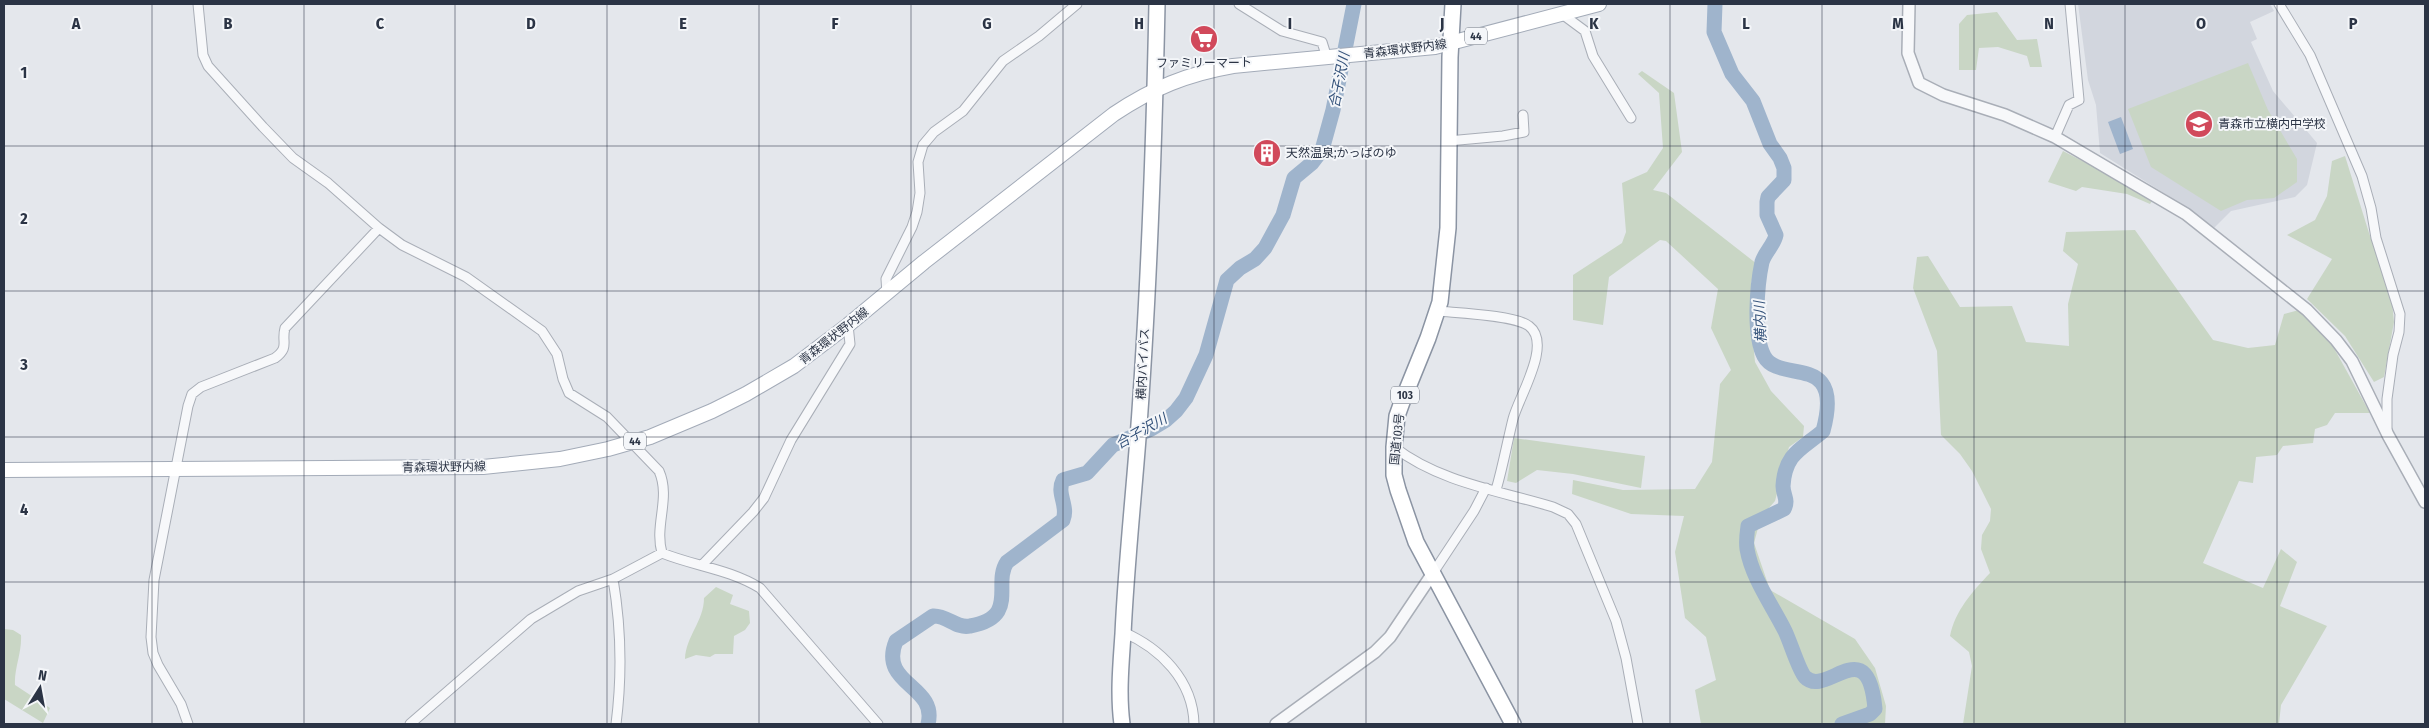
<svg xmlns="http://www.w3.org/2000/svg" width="2429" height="728" viewBox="0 0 2429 728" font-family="'Fira Sans Condensed','Noto Sans JP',sans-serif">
  <rect width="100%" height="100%" fill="#e4e7ec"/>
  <!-- built -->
  <path fill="#d2d6de" d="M2078 4H2270L2274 11 2250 22 2257 39 2251 42 2273 91 2317 143 2307 185 2295 197 2231 211 2214 228 2167 195 2100 153 2096 105 2088 80Z"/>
  <!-- green -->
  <path fill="#c9d6c5" d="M1997 12 2017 40 2037 39 2042 67H2030L2027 56 1998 47 1979 48 1976 70H1959V24L1967 15Z
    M2248 63 2268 110 2297 159V182L2274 198 2247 200 2221 211 2151 167 2128 109Z
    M1642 71 1674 93 1682 152 1653 190 1666 193 1757 264 1751 283V322L1755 362 1771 391 1804 426 1803 437 1789 447 1775 501 1761 517 1754 543 1770 590 1855 639 1875 668 1886 706 1885 724H1701L1695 690 1716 680 1706 637 1685 618 1675 552 1684 516 1631 514 1572 494 1573 480 1623 490 1695 489 1712 462 1720 384 1731 370 1711 328 1718 289 1666 241 1660 240 1609 277 1603 325 1573 320V275L1622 243 1626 232 1622 183 1647 172 1663 148 1659 93 1638 74Z
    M2063 151 2154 198 2150 204 2127 194 2082 187 2076 191 2048 182Z
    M2345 156 2369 233 2391 291 2394 322 2384 377 2374 382 2345 336 2307 299 2332 259 2287 235 2315 220 2327 196 2332 161Z
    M2135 230 2213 340 2248 348 2275 345 2284 314 2299 310 2330 341 2370 413H2335L2327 425 2315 429 2313 443 2283 446 2277 455 2256 457 2253 483 2239 481 2203 563 2263 588 2281 549 2297 562 2280 606 2327 626 2281 705 2279 724H1963L1972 666 1969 652 1950 636C1955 611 1972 592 1990 573L1981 549 1982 535 1990 521 1991 509 1972 471 1960 454 1941 435 1937 351 1913 288 1917 257 1928 256 1960 307 2012 306 2026 342 2069 346 2068 304 2078 264 2063 251 2066 232Z
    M1514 438 1645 456 1641 488 1573 474 1537 470 1516 483 1507 481Z
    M716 587 733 595 730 604 749 611 750 623 745 630 734 636 733 654H715L710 657 696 655 685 659C686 636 704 621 704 598Z
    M4 629 13 630 21 635C22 653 14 668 15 685L50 708 43 723 4 699Z"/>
  <!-- water -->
  <path fill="#9fb4cc" d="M2121 117 2133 149 2120 154 2108 122Z"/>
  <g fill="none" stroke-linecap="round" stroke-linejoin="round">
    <!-- river -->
    <path stroke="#9fb4cc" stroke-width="15" d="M1715 4 1714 32 1732 74 1753 101 1770 144 1780 158 1784 168V180L1768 197 1767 202V215L1776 235C1774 245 1765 252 1762 262 1757 285 1753 335 1764 356 1779 385 1845 350 1823 431 1802 449 1785 453 1783 486 1783 495 1789 500 1784 509L1748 526C1747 533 1746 542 1747 549 1752 578 1772 605 1785 631 1790 641 1799 671 1805 677 1826 699 1868 629 1875 709L1870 714 1842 724
      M928 724C938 685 878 685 896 641L933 616C947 615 956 629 970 626 1020 617 992 584 1007 562L1063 520C1069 506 1056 494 1063 480L1087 473 1113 445 1151 429 1166 420 1176 411 1186 398 1206 355 1227 280 1240 268 1255 259 1265 248 1283 215 1294 178 1312 163 1322 150 1333 110 1354 4"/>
    <defs>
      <path id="minor" d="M198 4 203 55 208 66 263 127 293 158 328 183 379 228 402 245 466 277 542 331 557 354 563 379 569 393 607 417 659 471C671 498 654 525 662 553
        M1239 4 1282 31 1322 42 1327 58
        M2279 4 2310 55 2362 176 2371 208 2376 238 2400 314 2399 332 2393 355 2387 399V432
        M1562 14 1585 31 1593 56 1631 118
        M2055 137 2069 105 2079 100 2070 4
        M1448 141 1503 136 1524 132 1523 115
        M887 294 886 279 912 227 917 212 920 193 918 162 923 145 934 132 963 111 1003 61 1039 36 1077 4
        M1438 311C1458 313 1515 315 1529 326 1553 344 1518 398 1513 419 1507 443 1503 466 1496 490
        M1394 447C1439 482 1500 491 1553 507L1568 514 1576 524 1616 621 1626 658 1638 724
        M703 564 753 512 764 498 791 440 850 344 848 325
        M1433 573 1474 511 1486 488
        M613 579C621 626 622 677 616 724
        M1123 632C1160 648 1193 680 1194 724
        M188 724 181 704 158 665 153 653 151 637 154 580 188 406 192 394 201 387 275 358C290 347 281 342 285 328L379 228
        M410 724 531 619 578 591 613 579 662 553C694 566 729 569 760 588L878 724"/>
      <path id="tertiary" d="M1909 4 1908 53 1919 83 1943 95 2005 115 2055 137 2116 173 2186 214 2307 310 2336 340 2352 361 2388 435 2425 502
        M1276 724 1375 652 1390 637 1433 573"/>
      <path id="primary" d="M4 470 483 467 560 459 608 449 650 437 712 411 746 394 794 366 848 325 924 262 1114 114C1153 88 1187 74 1233 66L1435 47 1599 4"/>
      <path id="trunk" d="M1453 4 1450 57 1448 228 1440 302 1428 338 1402 402 1397 416 1394 447V475L1398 490 1416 542 1513 724
        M1122 724C1118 694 1121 664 1123 634 1126 568 1133 503 1138 438 1149 293 1154 149 1157 4"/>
    </defs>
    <!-- minor casing -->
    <use href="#minor" stroke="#a9aeb7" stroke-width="11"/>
    <!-- tertiary casing -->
    <use href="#tertiary" stroke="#a9aeb7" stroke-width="14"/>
    <!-- primary casing -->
    <use href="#primary" stroke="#a3abb8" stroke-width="16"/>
    <!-- trunk casing -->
    <use href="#trunk" stroke="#8b94a3" stroke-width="18"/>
    <!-- minor -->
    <use href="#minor" stroke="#f7f8fa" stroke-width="9"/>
    <!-- tertiary -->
    <use href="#tertiary" stroke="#f7f8fa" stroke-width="11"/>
    <!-- primary -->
    <use href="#primary" stroke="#fff" stroke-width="14"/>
    <!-- trunk -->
    <use href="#trunk" stroke="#fff" stroke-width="15"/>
  </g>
  <!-- grid -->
  <path fill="none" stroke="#2b3445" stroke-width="1" stroke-opacity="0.55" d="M152 4V724M304 4V724M455 4V724M607 4V724M759 4V724M911 4V724M1063 4V724M1214 4V724M1366 4V724M1518 4V724M1670 4V724M1822 4V724M1974 4V724M2125 4V724M2277 4V724M4 146H2425M4 291H2425M4 437H2425M4 582H2425"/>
  <!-- icons -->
  <defs>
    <symbol id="supermarket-disc" viewBox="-11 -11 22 22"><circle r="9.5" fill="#d1495b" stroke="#f4f6f9"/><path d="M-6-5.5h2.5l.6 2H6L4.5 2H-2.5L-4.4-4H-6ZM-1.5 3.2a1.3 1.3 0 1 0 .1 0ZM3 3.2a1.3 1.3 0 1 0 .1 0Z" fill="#fff"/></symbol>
    <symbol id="school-disc" viewBox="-11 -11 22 22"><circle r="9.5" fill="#d1495b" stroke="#f4f6f9"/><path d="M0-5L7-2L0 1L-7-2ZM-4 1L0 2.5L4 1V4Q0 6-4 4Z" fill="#fff"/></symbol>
    <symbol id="building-disc" viewBox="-11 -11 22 22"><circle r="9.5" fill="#d1495b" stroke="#f4f6f9"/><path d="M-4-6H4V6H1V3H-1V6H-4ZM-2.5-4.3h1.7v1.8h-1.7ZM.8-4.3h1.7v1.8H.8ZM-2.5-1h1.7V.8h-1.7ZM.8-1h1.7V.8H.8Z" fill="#fff"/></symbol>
  </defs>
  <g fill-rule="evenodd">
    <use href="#supermarket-disc" x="1188" y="23" width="32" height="32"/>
    <use href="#school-disc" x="2183" y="108" width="32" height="32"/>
    <use href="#building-disc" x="1251" y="137" width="32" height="32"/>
  </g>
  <g text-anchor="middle" stroke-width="4" stroke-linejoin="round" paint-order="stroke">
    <!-- shield labels -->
    <g fill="#f4f6f9" stroke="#676e7b" stroke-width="1">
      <rect x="1465" y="27.5" width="22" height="17" rx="4"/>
      <rect x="1391" y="386.5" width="28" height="17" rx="4"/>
      <rect x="624" y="432.5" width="22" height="17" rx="4"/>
    </g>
    <g font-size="11" font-weight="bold" fill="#2b3445">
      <text x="1476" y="40">44</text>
      <text x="1405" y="399">103</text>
      <text x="635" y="445">44</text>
    </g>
    <!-- street labels -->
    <g font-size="12" fill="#2b3445" stroke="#f4f6f9">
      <text transform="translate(1405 49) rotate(-7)" y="4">青森環状野内線</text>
      <text transform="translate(834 336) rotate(-38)" y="4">青森環状野内線</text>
      <text transform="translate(1143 364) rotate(-87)" y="4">横内バイパス</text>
      <text transform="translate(1397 439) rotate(-84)" y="4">国道103号</text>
      <text transform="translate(444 467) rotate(-1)" y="4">青森環状野内線</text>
    </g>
    <!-- poi labels -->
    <g font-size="12" fill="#2b3445" stroke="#f4f6f9" text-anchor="start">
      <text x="1204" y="67" text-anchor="middle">ファミリーマート</text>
      <text x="2218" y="128">青森市立横内中学校</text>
      <text x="1286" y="157">天然温泉;かっぱのゆ</text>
    </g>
    <!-- water labels -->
    <g font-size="14" font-style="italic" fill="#34527a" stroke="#f4f6f9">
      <text transform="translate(1339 80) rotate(-79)" y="5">合子沢川</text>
      <text transform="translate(1760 322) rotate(-93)" y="5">横内川</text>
      <text transform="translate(1141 431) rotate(-29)" y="5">合子沢川</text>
    </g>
  </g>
  <g font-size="16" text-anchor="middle" font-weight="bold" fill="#2b3445" stroke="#f4f6f9" stroke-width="4" stroke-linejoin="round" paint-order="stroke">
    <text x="76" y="29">A</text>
    <text x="228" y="29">B</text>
    <text x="380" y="29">C</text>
    <text x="531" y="29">D</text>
    <text x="683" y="29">E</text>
    <text x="835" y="29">F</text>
    <text x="987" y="29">G</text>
    <text x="1139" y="29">H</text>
    <text x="1290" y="29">I</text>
    <text x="1442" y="29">J</text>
    <text x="1594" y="29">K</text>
    <text x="1746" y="29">L</text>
    <text x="1898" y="29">M</text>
    <text x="2049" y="29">N</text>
    <text x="2201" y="29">O</text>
    <text x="2353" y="29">P</text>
    <text x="24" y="78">1</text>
    <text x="24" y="224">2</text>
    <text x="24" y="370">3</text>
    <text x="24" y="515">4</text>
  </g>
  <!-- border -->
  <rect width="2429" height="728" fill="none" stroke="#2b3445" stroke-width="10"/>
  <!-- north arrow -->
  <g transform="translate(40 688) rotate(11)" stroke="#f4f6f9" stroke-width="4" paint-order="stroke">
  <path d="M0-4L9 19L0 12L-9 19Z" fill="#2b3445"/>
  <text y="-8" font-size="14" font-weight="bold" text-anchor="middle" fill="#2b3445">N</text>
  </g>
</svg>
